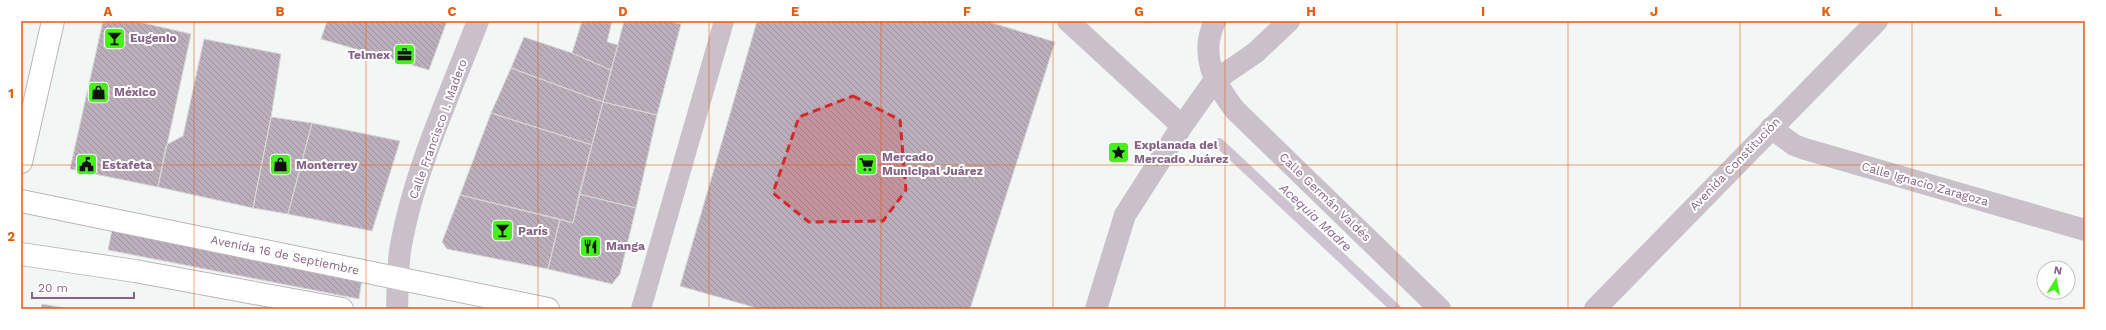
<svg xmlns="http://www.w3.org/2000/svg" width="2106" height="330" viewBox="0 0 2106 330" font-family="'Work Sans',sans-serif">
  <defs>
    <pattern id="building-back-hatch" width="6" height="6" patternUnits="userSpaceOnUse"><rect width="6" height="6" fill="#bcafbc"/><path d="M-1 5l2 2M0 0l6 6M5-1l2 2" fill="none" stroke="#9e929e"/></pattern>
  </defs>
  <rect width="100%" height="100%" fill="#f2f6f5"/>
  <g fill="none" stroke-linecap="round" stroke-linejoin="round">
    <!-- stream -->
    <path stroke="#cec3d1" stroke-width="10" d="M1219 143 1396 309"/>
  </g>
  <!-- building -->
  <path fill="url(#building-back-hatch)" stroke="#d5d8d6" d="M103 21H135L191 34 158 187 70 169Z
    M327 21H447L429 70 321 39Z
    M582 21H612L607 42 618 45 611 70 572 53Z
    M624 21H668L681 24 657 115 603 102Z
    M757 21H986L1055 42 970 309H760L680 286Z
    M1143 21H1167L1145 23Z
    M524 37 572 53 611 70 603 102 511 68Z
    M204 39 281 54 271 117 253 208 158 187 166 145 183 136Z
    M511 68 603 102 592 145 491 113Z
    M603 102 657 115 636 208 579 194Z
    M491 113 592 145 573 223 460 195Z
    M271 117 312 123 288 214 253 208Z
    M312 123 400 141 372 231 288 214Z
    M579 194 636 208 620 274 612 284 548 269 560 219 573 223Z
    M460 195 560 219 548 269 447 249 442 242Z
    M112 230 362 279 359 299 108 250Z
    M42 304 70 309H41Z"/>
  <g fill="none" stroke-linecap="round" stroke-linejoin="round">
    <defs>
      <path id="primary" d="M21 162 53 21
        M21 201 548 309
        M21 254 135 271 342 309"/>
    </defs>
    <!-- primary casing -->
    <use href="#primary" stroke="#bdb4bd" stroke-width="24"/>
    <!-- service -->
    <path stroke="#c9c0c9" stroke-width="20" d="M641 309 724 21"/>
    <!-- pedestrian -->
    <path stroke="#c9c0c9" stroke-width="22" d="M1068 21 1182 126
      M1096 309 1125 215 1182 126 1214 81"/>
    <!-- minor -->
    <path stroke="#c9c0c9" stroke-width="22" d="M1215 21C1199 55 1214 83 1235 110L1440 309
      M1214 81 1255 53 1289 21
      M1771 128 1794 145 1805 149 2085 230
      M397 309C398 288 397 266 401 245 415 168 450 94 478 21"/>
    <!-- tertiary -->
    <path stroke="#c9c0c9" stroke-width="22" d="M1595 309 1877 21"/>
    <!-- primary -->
    <use href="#primary" stroke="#fff" stroke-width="22"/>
  </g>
  <!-- marked area -->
  <path fill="#d62828" fill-opacity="0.2" stroke="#d62828" stroke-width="3" stroke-dasharray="8 5" stroke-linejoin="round" d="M853 96 900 120 906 190 883 221 809 222 773 193 799 117Z"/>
  <!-- grid -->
  <path fill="none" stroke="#e8590c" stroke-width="1" stroke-opacity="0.55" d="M194 21V309M366 21V309M538 21V309M709 21V309M881 21V309M1053 21V309M1225 21V309M1397 21V309M1568 21V309M1740 21V309M1912 21V309M21 165H2085"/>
  <!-- icons -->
  <defs>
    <symbol id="bar-square" viewBox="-11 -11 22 22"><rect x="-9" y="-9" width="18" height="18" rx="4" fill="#45f118" stroke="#fff"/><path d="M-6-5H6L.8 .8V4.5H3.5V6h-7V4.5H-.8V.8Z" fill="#111"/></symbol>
    <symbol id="office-square" viewBox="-11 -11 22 22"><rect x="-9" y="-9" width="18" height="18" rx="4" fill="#45f118" stroke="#fff"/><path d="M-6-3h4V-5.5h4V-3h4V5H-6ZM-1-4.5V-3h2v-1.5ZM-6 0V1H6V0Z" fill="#111"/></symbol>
    <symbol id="shop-square" viewBox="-11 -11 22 22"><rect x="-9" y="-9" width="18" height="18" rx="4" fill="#45f118" stroke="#fff"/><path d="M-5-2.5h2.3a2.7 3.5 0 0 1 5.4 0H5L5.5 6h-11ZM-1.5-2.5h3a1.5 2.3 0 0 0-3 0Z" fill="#111"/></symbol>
    <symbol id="sight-square" viewBox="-11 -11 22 22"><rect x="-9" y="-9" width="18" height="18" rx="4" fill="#45f118" stroke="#fff"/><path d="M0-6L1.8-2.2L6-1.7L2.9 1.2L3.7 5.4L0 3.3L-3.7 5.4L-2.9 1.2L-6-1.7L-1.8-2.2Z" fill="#111"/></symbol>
    <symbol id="supermarket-square" viewBox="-11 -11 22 22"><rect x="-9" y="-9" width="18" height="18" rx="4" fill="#45f118" stroke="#fff"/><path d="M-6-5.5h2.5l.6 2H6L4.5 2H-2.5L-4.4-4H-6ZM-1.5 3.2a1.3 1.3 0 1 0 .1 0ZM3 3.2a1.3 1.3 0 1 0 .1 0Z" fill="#111"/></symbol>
    <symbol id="civic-square" viewBox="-11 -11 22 22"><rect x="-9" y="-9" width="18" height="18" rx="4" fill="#45f118" stroke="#fff"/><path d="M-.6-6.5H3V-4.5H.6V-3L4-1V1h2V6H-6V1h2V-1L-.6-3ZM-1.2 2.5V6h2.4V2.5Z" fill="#111"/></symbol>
    <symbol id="restaurant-square" viewBox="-11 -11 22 22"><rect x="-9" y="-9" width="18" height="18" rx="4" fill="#45f118" stroke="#fff"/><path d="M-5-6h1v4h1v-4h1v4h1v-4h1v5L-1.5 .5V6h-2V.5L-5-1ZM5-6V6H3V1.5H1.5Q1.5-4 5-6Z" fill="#111"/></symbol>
  </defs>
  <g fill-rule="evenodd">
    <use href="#bar-square" x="102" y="26" width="25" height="25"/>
    <use href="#office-square" x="392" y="42" width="25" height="25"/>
    <use href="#shop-square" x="86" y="80" width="25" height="25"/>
    <use href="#sight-square" x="1106" y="140" width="25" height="25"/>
    <use href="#supermarket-square" x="854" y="152" width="25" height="25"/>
    <use href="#civic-square" x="74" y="152" width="25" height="25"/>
    <use href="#shop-square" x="268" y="152" width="25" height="25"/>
    <use href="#bar-square" x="490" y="218" width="25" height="25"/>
    <use href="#restaurant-square" x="578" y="234" width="25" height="25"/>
  </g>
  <g text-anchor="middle" stroke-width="4" stroke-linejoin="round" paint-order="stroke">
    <!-- poi labels -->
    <g font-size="12" font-weight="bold" fill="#866386" stroke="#fff" text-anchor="start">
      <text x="130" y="42">Eugenio</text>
      <text x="390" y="59" text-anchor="end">Telmex</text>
      <text x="114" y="96">México</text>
      <text x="1134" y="149">Explanada del<tspan x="1134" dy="14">Mercado Juárez</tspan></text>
      <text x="882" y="161">Mercado<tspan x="882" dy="14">Municipal Juárez</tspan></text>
      <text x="102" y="169">Estafeta</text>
      <text x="296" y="169">Monterrey</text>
      <text x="518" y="235">París</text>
      <text x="606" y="250">Manga</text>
    </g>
    <!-- street labels -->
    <g font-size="12" fill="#866386" stroke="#fff">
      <text transform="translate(438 129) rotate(-70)" y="4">Calle Francisco I. Madero</text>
      <text transform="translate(1735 164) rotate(-46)" y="4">Avenida Constitución</text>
      <text transform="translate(1925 184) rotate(16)" y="4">Calle Ignacio Zaragoza</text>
      <text transform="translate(1325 197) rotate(44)" y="4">Calle Germán Valdés</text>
      <text transform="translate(285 255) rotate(12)" y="4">Avenida 16 de Septiembre</text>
    </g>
    <!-- water labels -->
    <g font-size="13" font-style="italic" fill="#8a6891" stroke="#fff">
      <text transform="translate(1316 217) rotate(43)" y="5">Acequia Madre</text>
    </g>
  </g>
  <!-- border -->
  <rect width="2106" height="330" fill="none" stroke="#ffffff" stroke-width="44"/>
  <!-- north arrow -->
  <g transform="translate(2056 280) rotate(11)"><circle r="19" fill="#ffffff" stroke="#cfc1cf"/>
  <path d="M0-3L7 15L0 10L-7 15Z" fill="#45f118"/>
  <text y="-6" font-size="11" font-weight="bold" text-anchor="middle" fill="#866386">N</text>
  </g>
  <!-- scale -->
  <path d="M32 292v6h102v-6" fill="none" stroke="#866386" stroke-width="2"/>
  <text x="38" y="292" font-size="12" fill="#866386" stroke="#ffffff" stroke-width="3" paint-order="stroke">20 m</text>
  <rect x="22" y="22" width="2062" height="286" fill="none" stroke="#e8590c" stroke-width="1.5"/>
  <g font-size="13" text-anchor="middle" font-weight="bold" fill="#e8590c">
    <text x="108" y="16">A</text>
    <text x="280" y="16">B</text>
    <text x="452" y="16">C</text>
    <text x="623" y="16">D</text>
    <text x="795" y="16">E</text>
    <text x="967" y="16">F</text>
    <text x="1139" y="16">G</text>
    <text x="1311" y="16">H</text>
    <text x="1483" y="16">I</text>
    <text x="1654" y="16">J</text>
    <text x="1826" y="16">K</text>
    <text x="1998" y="16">L</text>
    <text x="11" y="98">1</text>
    <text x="11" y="241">2</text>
  </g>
</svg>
